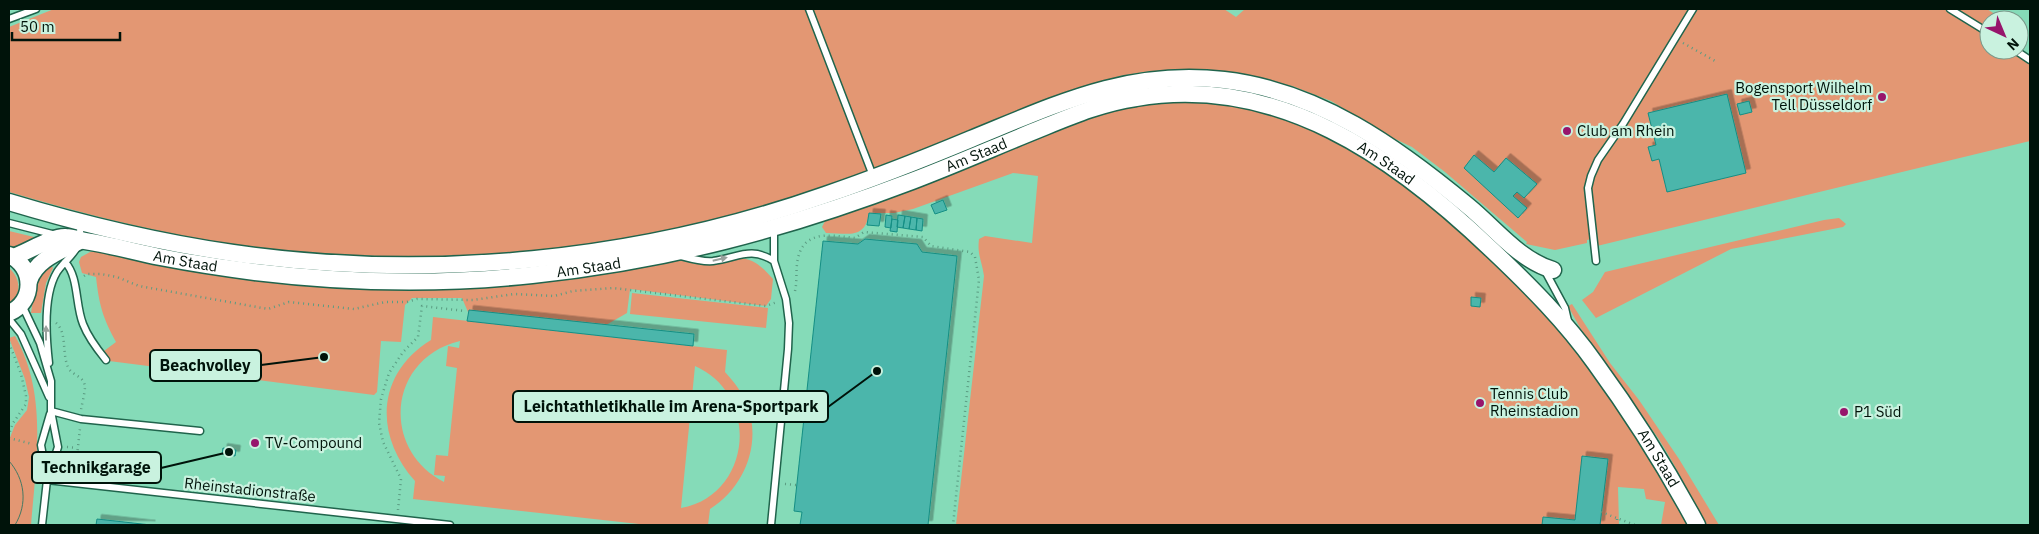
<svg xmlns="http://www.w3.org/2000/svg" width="2039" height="534" viewBox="0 0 2039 534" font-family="'IBM Plex Sans',sans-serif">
  <defs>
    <filter id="shadow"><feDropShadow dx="4.5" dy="-4.5" stdDeviation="0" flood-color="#0004"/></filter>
  </defs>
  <rect width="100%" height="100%" fill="#85dbb8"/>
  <!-- green -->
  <path fill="#e39773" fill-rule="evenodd" d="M54 9H793L795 10 799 9H1224L1236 17 1245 9H1690L1631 102 1637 107 1697 9H1946L1989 36V50H2010L2030 65V141L1597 246 1596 238 1587 240V243L1555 250 1526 244 1527 242 1445 172 1412 147 1393 138 1331 101 1292 86 1242 75 1190 69 1144 72 1120 76 1052 98C959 135 866 176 769 205 592 257 401 270 219 242 148 231 78 212 9 192V27Z
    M1956 9H1987L2004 20H1989V30Z
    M1148 100 1219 101 1290 117 1375 160 1469 235 1567 336 1636 433 1687 525H1661L1665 502 1646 499 1644 489 1618 487 1619 525H956L984 276C982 261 977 255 979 239L985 236 1032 243 1038 176 1013 173 913 209 894 213H869C865 240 848 233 826 233L822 227 826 219 1109 110Z
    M1839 218 1846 224 1843 227 1731 249 1596 318 1582 300 1593 292 1605 272 1824 220Z
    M9 231 34 237 33 243 9 250Z
    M113 249 339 286 672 258C683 261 695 265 706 264 740 261 746 248 773 279L771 299 766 306 630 289 627 313 606 325 468 312 462 298H412L405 305 401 342 381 341 377 392 374 395 109 361 104 351 116 342C103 318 99 305 96 277L82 273 79 262 81 257 90 252Z
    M50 263 53 268 46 283 41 313H31L36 280Z
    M9 268C21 278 22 295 9 304Z
    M632 293 768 308 766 328 630 314Z
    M1572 304 1610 363 1639 400 1679 459 1719 525H1706C1690 496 1676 466 1658 438 1628 394 1593 354 1568 306Z
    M433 317 727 350 725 372C734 382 742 392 747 404 762 443 745 487 710 509L708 525H648L413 499 415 481C374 435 376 374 431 340ZM460 341 459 348 448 346 446 366 457 368 448 456 436 455 434 475 445 476 444 482C380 449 388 358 460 341ZM695 366C761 395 752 495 681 508Z
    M15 336C48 394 36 462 31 525H9V440L15 425 27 410 29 397 25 379 9 338Z"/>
  <!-- building -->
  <path fill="#4cb6ab" stroke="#138e84" filter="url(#shadow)" d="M1727 94 1746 173 1667 192 1659 159 1652 161 1648 147 1656 145 1648 113Z
    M1749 101 1752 112 1740 115 1737 104Z
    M1474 155 1494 172 1506 158 1537 184 1524 198 1517 192 1513 196 1527 208 1518 218 1464 168Z
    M943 200 947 210 935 214 931 205Z
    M869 213 881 214 879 226 867 225Z
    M886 215 892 216 891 228 885 227Z
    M898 215 905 216 903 228 897 227Z
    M905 216 911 217 909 229 903 228Z
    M911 217 917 218 916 230 909 229Z
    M917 218 923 219 922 231 916 230Z
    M892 219 898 220 897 232 890 231Z
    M865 239 917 244 922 252 957 256 928 525H800L802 512 794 511 823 241 858 244Z
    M1471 297 1481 298 1480 307 1471 306Z
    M469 310 694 334 693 346 467 321Z
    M223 448 236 450 235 456 222 454Z
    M1582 456 1608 459 1600 525H1542L1543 517 1575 520Z
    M97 519 151 525H96Z"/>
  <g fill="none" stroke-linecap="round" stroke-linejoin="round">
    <defs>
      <path id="service" d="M809 9 873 176
        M1950 9 1989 33
        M9 19 36 9
        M2015 50 2030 60
        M9 223 56 235
        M681 256C692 259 702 262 713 261 738 258 750 246 774 261
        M1596 261 1588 188 1591 176 1598 160 1623 124 1693 9
        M65 262C79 277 75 304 83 324 88 337 97 349 106 360
        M1544 269 1565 308 1568 321
        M22 305 40 343 51 381V411L58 447 47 480 42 525
        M9 319 21 334 49 397
        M49 363C46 337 43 295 57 272 64 261 76 254 80 241 81 235 79 229 81 223
        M51 411 81 419 200 431
        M47 479 41 445 50 414
        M47 480 450 525
        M771 525 788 349 789 323 786 299 774 261V229"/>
      <g id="tertiary">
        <path d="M9 202C82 224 157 242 233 253 431 281 637 261 825 195 875 178 923 159 971 139 1057 104 1128 69 1224 80 1319 91 1397 147 1468 206 1495 228 1519 260 1553 270"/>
        <path d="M9 255C35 267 35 302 9 313"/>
        <path id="s1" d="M13 257C28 252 52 236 66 237 73 237 79 240 85 241 111 245 135 252 160 257 191 263 223 268 255 272 346 283 440 285 532 275 667 261 786 229 912 181 954 165 995 147 1037 130 1069 117 1101 103 1136 98 1278 74 1395 157 1492 250 1529 285 1566 322 1595 363 1633 415 1667 469 1697 525"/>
        <path d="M29 281C36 259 61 251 80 241"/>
      </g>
    </defs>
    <!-- service casing -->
    <use href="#service" stroke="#20644c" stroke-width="9"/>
    <!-- tertiary casing -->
    <use href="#tertiary" stroke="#20644c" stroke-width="19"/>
    <!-- path -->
    <path stroke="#5b9c82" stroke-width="2.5" stroke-dasharray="1 4" stroke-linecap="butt" d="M1683 43 1717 62
      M84 276 87 274H101L117 277 139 286 268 309 289 302 354 309 385 302H407L417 299 473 300 514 294 554 296 573 291 613 288 766 306 777 302
      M795 291C797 283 796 273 797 264 801 229 829 235 855 238L864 232 923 237 931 246 970 252 975 257 979 280 953 525
      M56 323C68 333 61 355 69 369 74 376 83 376 85 386 85 393 82 403 81 410
      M9 343 21 374 26 396V404L13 423 9 434
      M9 438 32 444
      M67 447 77 448
      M75 475 80 428
      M785 484 796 485
      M398 510 401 479 383 442 379 423 381 399 389 373 403 352 418 337 422 306 465 311
      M1601 512 1635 525
      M1617 525V518"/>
    <!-- service -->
    <use href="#service" stroke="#fff" stroke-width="6"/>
    <!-- tertiary -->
    <use href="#tertiary" stroke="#fff" stroke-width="16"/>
    <!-- tram -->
    <path stroke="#447963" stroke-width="1" d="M9 461C25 479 28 504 15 525"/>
  </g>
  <!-- one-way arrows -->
  <defs><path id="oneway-solid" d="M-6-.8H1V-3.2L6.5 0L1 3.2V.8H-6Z" transform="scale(1.25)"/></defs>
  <g fill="#99a19d">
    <use href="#oneway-solid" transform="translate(720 259) rotate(-13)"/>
    <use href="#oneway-solid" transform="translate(46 333) rotate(-90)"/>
  </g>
  <!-- markers -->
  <g fill="#97156c" stroke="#c9f2df" stroke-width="2">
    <circle cx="1882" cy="97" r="5"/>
    <circle cx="1567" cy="131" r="5"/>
    <circle cx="1480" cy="403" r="5"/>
    <circle cx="1844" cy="412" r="5"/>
    <circle cx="255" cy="443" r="5"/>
  </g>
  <g text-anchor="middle" stroke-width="4.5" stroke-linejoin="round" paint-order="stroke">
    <!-- poi labels -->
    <g font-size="15" fill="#00130a" stroke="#c9f2df" text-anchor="start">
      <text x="1872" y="93" text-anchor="end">Bogensport Wilhelm<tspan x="1872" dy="17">Tell Düsseldorf</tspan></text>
      <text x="1577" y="136">Club am Rhein</text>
      <text x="1490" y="399">Tennis Club<tspan x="1490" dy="17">Rheinstadion</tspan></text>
      <text x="1854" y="417">P1 Süd</text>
      <text x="265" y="448">TV-Compound</text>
    </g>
    <!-- street labels -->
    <g font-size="15" fill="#00130a" stroke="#c9f2df">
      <text dy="5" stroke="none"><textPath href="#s1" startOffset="989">Am Staad</textPath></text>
      <text dy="5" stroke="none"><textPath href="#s1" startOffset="1424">Am Staad</textPath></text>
      <text dy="5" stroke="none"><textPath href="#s1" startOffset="179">Am Staad</textPath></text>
      <text dy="5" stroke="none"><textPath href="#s1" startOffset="584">Am Staad</textPath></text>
      <text dy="5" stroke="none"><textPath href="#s1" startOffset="1829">Am Staad</textPath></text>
      <text transform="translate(250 490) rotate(6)" y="5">Rheinstadionstraße</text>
    </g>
  </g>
  <!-- callouts -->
  <path fill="none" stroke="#00130a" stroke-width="2" d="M324 357L261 365M877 371L828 407M229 452L161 468"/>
  <g fill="#00130a" stroke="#c9f2df" stroke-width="2">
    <circle cx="324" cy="357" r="5"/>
    <circle cx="877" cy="371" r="5"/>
    <circle cx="229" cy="452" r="5"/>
  </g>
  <g fill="#c9f2df" stroke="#00130a" stroke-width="2">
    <rect x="150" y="350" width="111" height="31" rx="5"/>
    <rect x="513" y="391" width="315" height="31" rx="5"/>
    <rect x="32" y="452" width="129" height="31" rx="5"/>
  </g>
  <g font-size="16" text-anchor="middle" font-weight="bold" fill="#00130a">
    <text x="205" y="371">Beachvolley</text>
    <text x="671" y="412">Leichtathletikhalle im Arena-Sportpark</text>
    <text x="96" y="473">Technikgarage</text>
  </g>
  <!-- border -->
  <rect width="2039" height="534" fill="none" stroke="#00130a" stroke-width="20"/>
  <!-- north arrow -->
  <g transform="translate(2004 35) rotate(136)"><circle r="24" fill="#c9f2df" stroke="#79998a"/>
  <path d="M0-4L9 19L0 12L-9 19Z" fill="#97156c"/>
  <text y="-8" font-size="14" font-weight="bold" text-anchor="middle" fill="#00130a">N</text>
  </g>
  <!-- scale -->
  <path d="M12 32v8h108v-8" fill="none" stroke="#00130a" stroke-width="2.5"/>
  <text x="20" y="32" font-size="15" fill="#00130a" stroke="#c9f2df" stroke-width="4" paint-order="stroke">50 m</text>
</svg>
